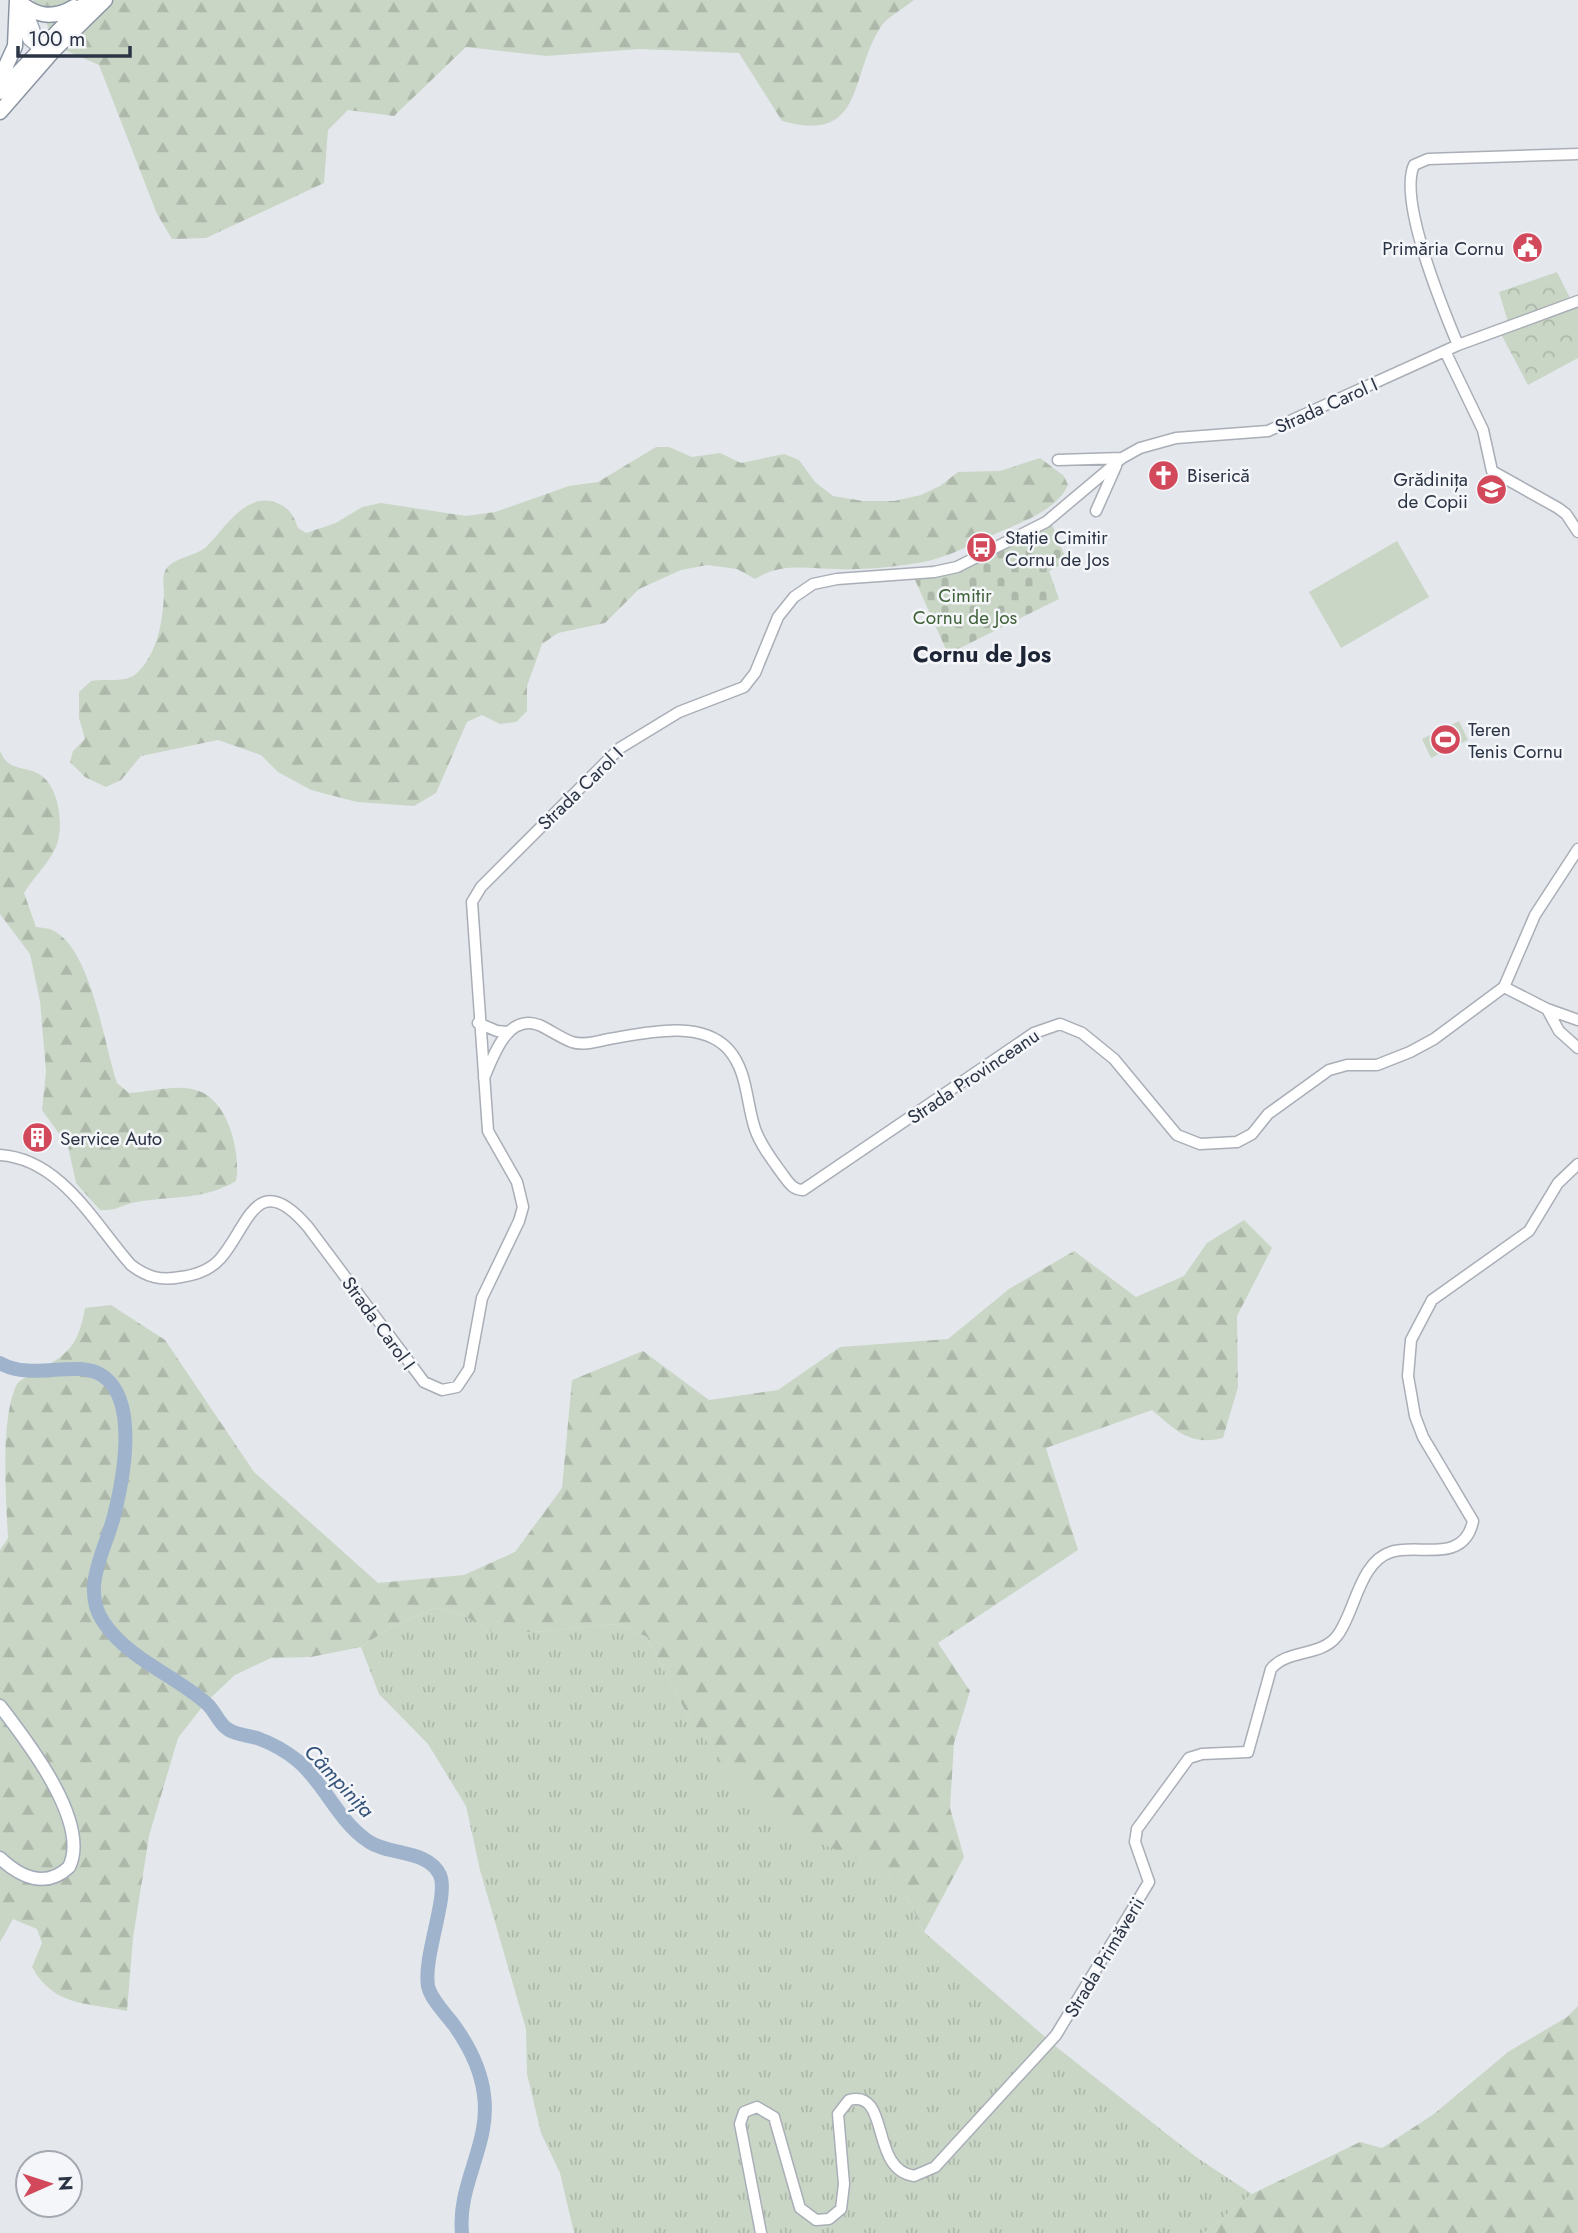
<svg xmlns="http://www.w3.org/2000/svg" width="1578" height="2233" viewBox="0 0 1578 2233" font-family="Jost,sans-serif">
  <defs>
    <pattern id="grass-tufts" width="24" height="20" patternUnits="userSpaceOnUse" patternTransform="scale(1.75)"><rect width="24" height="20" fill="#c9d6c5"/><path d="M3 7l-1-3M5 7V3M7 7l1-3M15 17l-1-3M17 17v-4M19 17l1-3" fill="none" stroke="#adb8ab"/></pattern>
    <pattern id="forest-firs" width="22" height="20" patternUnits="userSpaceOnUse" patternTransform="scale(1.75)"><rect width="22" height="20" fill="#c9d6c5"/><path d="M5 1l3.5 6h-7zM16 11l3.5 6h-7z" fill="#adb8ab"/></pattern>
    <pattern id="cemetery-stones" width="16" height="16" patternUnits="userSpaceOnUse" patternTransform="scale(1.75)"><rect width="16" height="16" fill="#c9d6c5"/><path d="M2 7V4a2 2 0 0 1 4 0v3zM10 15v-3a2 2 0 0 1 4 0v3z" fill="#adb8ab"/></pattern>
    <pattern id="park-crowns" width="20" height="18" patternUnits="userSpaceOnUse" patternTransform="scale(1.75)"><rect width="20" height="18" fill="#c9d6c5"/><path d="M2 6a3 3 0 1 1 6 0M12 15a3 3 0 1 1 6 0" fill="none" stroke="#adb8ab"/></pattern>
  </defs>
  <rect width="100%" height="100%" fill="#e4e7ec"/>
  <!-- grass -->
  <path fill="url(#grass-tufts)" d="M435 1608 461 1614 492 1632H535L617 1624 647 1637 690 1720 860 1858 882 1869 908 1899 924 1932 1059 2049 1196 2157 1252 2194 1204 2233H574L560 2173 541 2133 527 2074 526 2029 480 1870 466 1806 428 1744 379 1694 361 1647 391 1627Z"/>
  <!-- forest -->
  <path fill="url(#forest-firs)" d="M33 0H914C904 8 887 17 880 28 849 77 865 144 782 121L739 53 639 49 546 56 466 47 394 116 348 110 328 130 324 183 206 238 172 239 157 214 99 65 60 48Z
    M656 447H669L692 457 720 453 741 463 784 454 799 460 815 482 833 496 863 501H894L921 495 940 486 958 472 1000 471 1040 458 1064 476 1068 485C1058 507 1030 519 1009 528 979 540 950 558 918 563 892 567 864 570 838 569 807 569 782 562 755 579L737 569 707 565 681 570 639 589 605 623 558 633 542 644 527 686V711L516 722 500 724 482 715 467 722 436 793 414 806 357 802 311 790 278 772 261 755 218 740 141 756 121 780 106 787 85 777 70 762 73 751 85 739 79 718V692L91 681C105 678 126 684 137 673 158 653 163 620 164 593 164 586 162 577 165 571 172 557 195 557 206 547 224 530 244 493 274 502 289 507 293 514 298 528L306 533 336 523 362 507 381 503 466 516 495 512 569 486 598 482Z
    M0 751C9 772 22 765 39 774 60 786 65 830 55 849 48 864 33 878 24 893L36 927C41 928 48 928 52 930 91 947 104 1045 117 1083L129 1093C151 1092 178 1083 199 1091 229 1102 241 1154 236 1181 205 1200 171 1196 136 1202 121 1205 118 1211 100 1210L76 1183 68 1146 42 1110 46 1071 40 1001 30 954 0 914Z
    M1244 1220 1272 1248 1237 1316 1238 1387 1223 1438C1189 1446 1177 1431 1152 1410L1046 1448 1078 1550 938 1643 970 1691 954 1743 950 1808 964 1857 924 1932 908 1899 882 1869 815 1841 776 1818 744 1789 690 1720 647 1637 617 1624 535 1632H492L461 1614 435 1608 391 1627 361 1647 311 1657 271 1658 235 1675 206 1702 178 1738 149 1836 133 1938 127 2011C87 2003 53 2006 32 1967L42 1943 37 1929 13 1919 0 1942V1550L8 1538C6 1498 0 1417 17 1384 21 1379 29 1376 35 1373 68 1354 78 1347 85 1308L111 1305 165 1340 254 1472 378 1583 464 1575 515 1552 562 1488 572 1380 643 1351 709 1400 778 1390 840 1347 948 1339 1009 1289 1074 1251 1136 1297 1184 1276 1207 1243Z
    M1578 2006V2233H1204L1252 2194 1360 2142 1382 2148 1434 2114 1508 2052 1567 2017Z"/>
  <!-- cemetery -->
  <path fill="url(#cemetery-stones)" d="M1052 525 1067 561 1049 571 1059 599 948 654 915 580 960 572Z"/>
  <!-- park -->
  <path fill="url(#park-crowns)" d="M1557 272 1571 300 1508 322 1499 292Z
    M1578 306V358L1528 385 1500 332Z"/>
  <!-- pitch -->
  <path fill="#c9d6c5" d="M1397 541 1429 597 1341 648 1309 592Z
    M1459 721 1468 740 1431 758 1422 739Z"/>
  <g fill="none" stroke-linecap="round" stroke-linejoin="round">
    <!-- river -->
    <path stroke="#9fb4cc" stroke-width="14" d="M0 1363C34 1382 76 1358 103 1376 139 1401 123 1480 114 1516 105 1551 80 1589 104 1623 130 1660 174 1675 206 1703 216 1711 218 1724 229 1730 237 1735 247 1735 257 1738 271 1743 287 1752 298 1761 325 1784 338 1821 368 1841 389 1856 428 1849 440 1875 449 1896 423 1956 428 1986 431 2000 446 2014 454 2025 469 2046 481 2069 484 2095 491 2144 457 2184 462 2233"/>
    <defs>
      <path id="secondary" d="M1458 345C1443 309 1398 201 1414 165L1428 159 1578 154
        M1445 351 1483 430 1492 471 1558 508 1566 514 1578 532
        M1058 460 1122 458
        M1096 511 1116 466
        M1504 987 1547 1009 1559 1031 1578 1048
        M1547 1009 1578 1020
        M478 1023 497 1031 508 1032
        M484 1078C493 1057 507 1013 539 1025 550 1030 561 1038 572 1042 584 1046 598 1041 609 1039 645 1033 700 1019 728 1049 748 1071 746 1103 755 1129 761 1146 773 1161 783 1175 789 1183 793 1190 803 1190L1034 1033 1060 1024 1082 1033 1114 1059 1177 1135 1200 1144 1237 1142 1252 1134 1268 1114 1329 1070 1347 1065H1377L1410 1052 1434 1039 1504 987 1535 915 1578 849
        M0 1155C61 1159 94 1223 131 1265 147 1277 160 1281 181 1277 195 1275 210 1270 220 1259 248 1228 256 1166 308 1227L424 1382 442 1390 457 1387 469 1369 482 1298 519 1221 523 1207 517 1182 488 1131 472 902 481 887 620 748 679 712 744 687 755 673 778 617 794 597 813 584 837 579 934 572 957 567 1046 522 1122 458 1140 448 1176 438 1268 431 1458 345 1578 301
        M761 2233 742 2134 740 2124 744 2112 757 2107 774 2117 800 2208 816 2220 829 2219 841 2209 844 2184 838 2114 849 2100C891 2089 869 2169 914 2176L935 2167 1056 2035 1149 1882 1135 1842 1137 1829 1189 1758 1202 1754 1248 1752 1271 1669C1287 1649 1321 1657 1337 1636 1355 1613 1359 1562 1391 1552 1417 1543 1464 1565 1473 1521L1423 1437 1415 1416 1408 1376 1411 1340 1432 1300 1529 1231 1558 1183 1578 1164"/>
      <path id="primary" d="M20 4 30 21 40 48
        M19 14 29 39 40 48
        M0 1706C27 1741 91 1823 69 1867 46 1889 20 1877 0 1858"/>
      <path id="highway" d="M17 0C35 16 52 20 74 7
        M0 79 15 46 17 0
        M0 92 88 0
        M0 112 54 50 105 0"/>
    </defs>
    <!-- secondary casing -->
    <use href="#secondary" stroke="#a9aeb7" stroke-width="13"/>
    <!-- primary casing -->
    <use href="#primary" stroke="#a3abb8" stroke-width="15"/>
    <!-- highway casing -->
    <use href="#highway" stroke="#8b94a3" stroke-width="17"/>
    <!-- secondary -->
    <use href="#secondary" stroke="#fff" stroke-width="10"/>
    <!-- primary -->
    <use href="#primary" stroke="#fff" stroke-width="12"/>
    <!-- highway -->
    <use href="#highway" stroke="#fff" stroke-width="14"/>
  </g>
  <!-- icons -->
  <defs>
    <symbol id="civic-disc" viewBox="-11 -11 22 22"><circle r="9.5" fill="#d1495b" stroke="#f4f6f9"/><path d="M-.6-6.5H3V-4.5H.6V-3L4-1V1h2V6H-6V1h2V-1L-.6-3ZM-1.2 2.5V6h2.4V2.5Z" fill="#fff"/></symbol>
    <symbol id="church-disc" viewBox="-11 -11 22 22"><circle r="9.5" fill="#d1495b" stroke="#f4f6f9"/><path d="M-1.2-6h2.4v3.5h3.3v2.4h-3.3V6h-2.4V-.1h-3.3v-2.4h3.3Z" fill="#fff"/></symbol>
    <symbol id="school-disc" viewBox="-11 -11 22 22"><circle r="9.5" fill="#d1495b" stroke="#f4f6f9"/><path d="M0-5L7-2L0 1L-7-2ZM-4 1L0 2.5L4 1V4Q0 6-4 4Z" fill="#fff"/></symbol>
    <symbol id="bus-disc" viewBox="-11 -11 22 22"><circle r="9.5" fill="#d1495b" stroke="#f4f6f9"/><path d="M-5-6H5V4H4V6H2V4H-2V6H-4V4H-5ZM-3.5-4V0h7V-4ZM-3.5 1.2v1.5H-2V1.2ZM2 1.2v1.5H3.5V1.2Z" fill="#fff"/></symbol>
    <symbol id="stadium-disc" viewBox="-11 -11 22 22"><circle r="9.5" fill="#d1495b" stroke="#f4f6f9"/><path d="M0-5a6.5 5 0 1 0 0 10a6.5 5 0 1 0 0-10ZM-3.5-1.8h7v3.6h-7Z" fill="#fff"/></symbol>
    <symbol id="building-disc" viewBox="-11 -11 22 22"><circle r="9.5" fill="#d1495b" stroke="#f4f6f9"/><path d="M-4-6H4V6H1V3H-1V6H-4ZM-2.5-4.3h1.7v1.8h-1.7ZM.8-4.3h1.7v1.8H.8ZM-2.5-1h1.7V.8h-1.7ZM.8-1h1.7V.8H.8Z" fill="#fff"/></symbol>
  </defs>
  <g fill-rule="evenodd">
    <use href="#civic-disc" x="1510" y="230" width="35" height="35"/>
    <use href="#church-disc" x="1146" y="458" width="35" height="35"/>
    <use href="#school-disc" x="1474" y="472" width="35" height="35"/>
    <use href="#bus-disc" x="964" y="530" width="35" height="35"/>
    <use href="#stadium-disc" x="1428" y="722" width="35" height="35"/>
    <use href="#building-disc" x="20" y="1120" width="35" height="35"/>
  </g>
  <g text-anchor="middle" stroke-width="5" stroke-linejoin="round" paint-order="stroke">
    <!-- poi labels -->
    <g font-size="19" fill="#2b3445" stroke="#f4f6f9" text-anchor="start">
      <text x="1504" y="255" text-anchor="end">Primăria Cornu</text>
      <text x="1187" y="482">Biserică</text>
      <text x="1468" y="486" text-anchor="end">Grădinița<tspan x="1468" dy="22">de Copii</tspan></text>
      <text x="1005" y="544">Stație Cimitir<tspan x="1005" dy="22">Cornu de Jos</tspan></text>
      <text x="1468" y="736">Teren<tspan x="1468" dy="22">Tenis Cornu</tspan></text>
      <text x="60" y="1145">Service Auto</text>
    </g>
    <!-- street labels -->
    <g font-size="19" fill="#2b3445" stroke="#f4f6f9">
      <text transform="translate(1326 405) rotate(-24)" y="7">Strada Carol I</text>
      <text transform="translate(580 788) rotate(-44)" y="7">Strada Carol I</text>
      <text transform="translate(973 1076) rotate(-34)" y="7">Strada Provinceanu</text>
      <text transform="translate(379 1323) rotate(54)" y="7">Strada Carol I</text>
      <text transform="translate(1104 1957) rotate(-59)" y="7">Strada Primăverii</text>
    </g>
    <!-- park labels -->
    <g font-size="19" fill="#3f6138" stroke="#f4f6f9">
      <text x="965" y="602">Cimitir<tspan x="965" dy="22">Cornu de Jos</tspan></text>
    </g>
    <!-- water labels -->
    <g font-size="21" font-style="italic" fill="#34527a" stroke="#f4f6f9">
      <text transform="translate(339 1781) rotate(47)" y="7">Câmpinița</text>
    </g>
    <!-- quarter labels -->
    <g font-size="23" font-weight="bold" fill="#1d2536" stroke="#f4f6f9">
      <text x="982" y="662">Cornu de Jos</text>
    </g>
  </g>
  <!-- north arrow -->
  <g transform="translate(49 2184) rotate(87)"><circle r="33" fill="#f4f6f9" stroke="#a4a8b1" stroke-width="2"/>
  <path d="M0-5L12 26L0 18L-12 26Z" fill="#d1495b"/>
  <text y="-10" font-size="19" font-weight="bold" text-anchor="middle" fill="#2b3445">N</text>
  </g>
  <!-- scale -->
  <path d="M18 46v10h112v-10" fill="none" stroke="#2b3445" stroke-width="3.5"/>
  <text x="28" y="46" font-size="21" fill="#2b3445" stroke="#f4f6f9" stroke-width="5" paint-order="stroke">100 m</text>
</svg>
